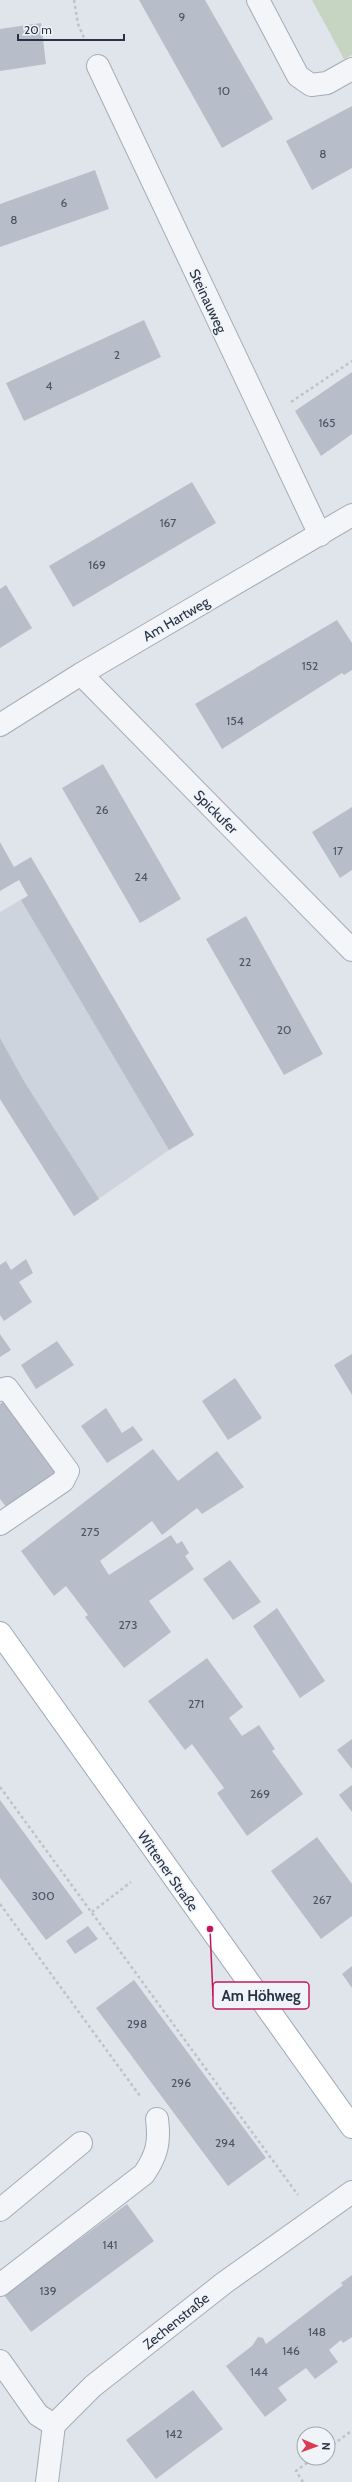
<svg xmlns="http://www.w3.org/2000/svg" width="352" height="2482" viewBox="0 0 352 2482" font-family="Cabin,sans-serif">
  <rect width="100%" height="100%" fill="#e0e5eb"/>
  <!-- built -->
  <path fill="#ced4dd" d="M46 885 194 1135 169 1150 74 1216 0 1099V912Z"/>
  <!-- green -->
  <path fill="#c6d5c1" d="M312 0H352V55L344 59Z"/>
  <!-- building -->
  <path fill="#b7bec9" d="M139 0H205L273 119 222 148Z
    M41 23 46 64 0 71V29Z
    M352 106V168L312 190 286 141Z
    M95 170 109 209 0 247V204Z
    M144 320 161 357 24 421 6 383Z
    M352 372V434L321 456 295 411Z
    M192 482 216 523 73 607 49 566Z
    M6 585 32 628 0 648V589Z
    M337 620 352 643V670L344 675 342 673 222 749 195 704Z
    M103 764 181 899 140 923 62 788Z
    M352 807V870L340 878 312 832Z
    M0 842 14 867 31 857 194 1135 169 1150 21 900 28 896 19 880 0 891Z
    M246 916 323 1054 284 1075 206 939Z
    M0 1038 25 1083 99 1199 74 1216 0 1099Z
    M26 1259 33 1273 19 1282 32 1302 4 1321 0 1315V1265L6 1261 11 1270Z
    M0 1334 11 1350 0 1357Z
    M57 1341 74 1365 36 1389 21 1365Z
    M352 1354V1395L334 1365Z
    M235 1378 262 1418 228 1440 202 1401Z
    M4 1401 55 1473 7 1508 0 1499V1404Z
    M106 1408 122 1433 133 1426 143 1440 107 1463 81 1426Z
    M153 1449 178 1481 217 1451 244 1487 202 1514 197 1508 162 1535 152 1521 100 1561 109 1575 171 1535 177 1544 182 1541 189 1553 185 1556 194 1569 149 1601 171 1632 124 1668 85 1617 88 1615 66 1586 54 1596 21 1551Z
    M230 1560 261 1602 233 1620 203 1579Z
    M277 1608 325 1681 300 1698 253 1626Z
    M207 1658 243 1707 229 1718 242 1736 259 1725 275 1749 272 1751 303 1794 247 1836 217 1793 224 1788 192 1744 185 1750 148 1701Z
    M352 1739V1769L337 1750Z
    M352 1785V1812L339 1795Z
    M0 1800 83 1913 46 1940 0 1878Z
    M317 1837 352 1884V1916L321 1939 271 1871Z
    M88 1926 98 1939 75 1954 66 1941Z
    M352 1966V1988L342 1974Z
    M134 1980 266 2158 228 2186 96 2008Z
    M127 2204 154 2241 31 2332 4 2295Z
    M352 2275V2337L343 2343 341 2340 329 2350 338 2362 315 2379 306 2368 278 2388 287 2400 265 2417 226 2366 252 2346 258 2337 263 2338 266 2344 343 2285 341 2283Z
    M193 2390 223 2429 156 2479 126 2440Z"/>
  <g fill="none" stroke-linecap="round" stroke-linejoin="round">
    <defs>
      <path id="minor" d="M258 0 298 76 311 85 327 83 352 69
        M98 66 320 535
        M81 674 352 950
        M0 725 81 674 352 515
        M0 1390 7 1388 68 1471 63 1481 0 1524
        M0 2210 81 2143
        M0 2285 144 2174C157 2155 160 2142 157 2119
        M0 2361 38 2415 54 2425
        M47 2482 54 2425 93 2386 224 2283 352 2192"/>
      <path id="major" d="M0 1633 352 2127"/>
    </defs>
    <!-- minor casing -->
    <use href="#minor" stroke="#a5acb6" stroke-width="24"/>
    <!-- major casing -->
    <use href="#major" stroke="#9ea9b8" stroke-width="24"/>
    <!-- path -->
    <path stroke="#bfc2c9" stroke-width="2.5" stroke-dasharray="3 3" stroke-linecap="butt" d="M74 0 78 24 85 40
      M291 402 352 361
      M0 1787 298 2195
      M0 1904 140 2096
      M92 1912 131 1882
      M328 2448 350 2432
      M303 2482 296 2471 314 2458"/>
    <!-- minor -->
    <use href="#minor" stroke="#f4f5f8" stroke-width="22"/>
    <!-- major -->
    <use href="#major" stroke="#fff" stroke-width="22"/>
  </g>
  <g text-anchor="middle" stroke-width="3.5" stroke-linejoin="round" paint-order="stroke">
    <!-- number labels -->
    <g font-size="12" fill="#4b5565">
      <text x="182" y="21">9</text>
      <text x="224" y="95">10</text>
      <text x="323" y="158">8</text>
      <text x="64" y="207">6</text>
      <text x="14" y="224">8</text>
      <text x="117" y="359">2</text>
      <text x="49" y="390">4</text>
      <text x="327" y="427">165</text>
      <text x="168" y="527">167</text>
      <text x="97" y="569">169</text>
      <text x="310" y="670">152</text>
      <text x="235" y="725">154</text>
      <text x="102" y="814">26</text>
      <text x="338" y="855">17</text>
      <text x="141" y="881">24</text>
      <text x="245" y="966">22</text>
      <text x="284" y="1034">20</text>
      <text x="90" y="1536">275</text>
      <text x="128" y="1629">273</text>
      <text x="196" y="1708">271</text>
      <text x="260" y="1798">269</text>
      <text x="43" y="1900">300</text>
      <text x="322" y="1904">267</text>
      <text x="137" y="2028">298</text>
      <text x="181" y="2087">296</text>
      <text x="225" y="2147">294</text>
      <text x="110" y="2249">141</text>
      <text x="48" y="2295">139</text>
      <text x="317" y="2336">148</text>
      <text x="291" y="2355">146</text>
      <text x="259" y="2376">144</text>
      <text x="174" y="2438">142</text>
    </g>
    <!-- street labels -->
    <g font-size="14" fill="#273244" stroke="#f0f4f8">
      <text transform="translate(208 301) rotate(65)" y="5">Steinauweg</text>
      <text transform="translate(176 619) rotate(-30)" y="5">Am Hartweg</text>
      <text transform="translate(216 812) rotate(45)" y="5">Spickufer</text>
      <text transform="translate(168 1871) rotate(55)" y="5">Wittener Straße</text>
      <text transform="translate(176 2321) rotate(-39)" y="5">Zechenstraße</text>
    </g>
  </g>
  <!-- callouts -->
  <path fill="none" stroke="#c2185b" stroke-width="1.5" d="M210 1929L213 1996"/>
  <circle fill="#c2185b" stroke="#f0f4f8" stroke-width="1.5" cx="210" cy="1929" r="4"/>
  <rect fill="#f0f4f8" stroke="#c2185b" stroke-width="1.5" x="213" y="1982" width="96" height="27" rx="4"/>
  <g font-size="15" text-anchor="middle" font-weight="bold" fill="#273244">
    <text x="261" y="2001">Am Höhweg</text>
  </g>
  <!-- north arrow -->
  <g transform="translate(316 2446) rotate(92)"><circle r="19" fill="#f0f4f8" stroke="#a0a6b0"/>
  <path d="M0-3L7 15L0 10L-7 15Z" fill="#db3a55"/>
  <text y="-6" font-size="11" font-weight="bold" text-anchor="middle" fill="#273244">N</text>
  </g>
  <!-- scale -->
  <path d="M18 34v6h106v-6" fill="none" stroke="#273244" stroke-width="2"/>
  <text x="24" y="34" font-size="12" fill="#273244" stroke="#f0f4f8" stroke-width="3" paint-order="stroke">20 m</text>
</svg>
